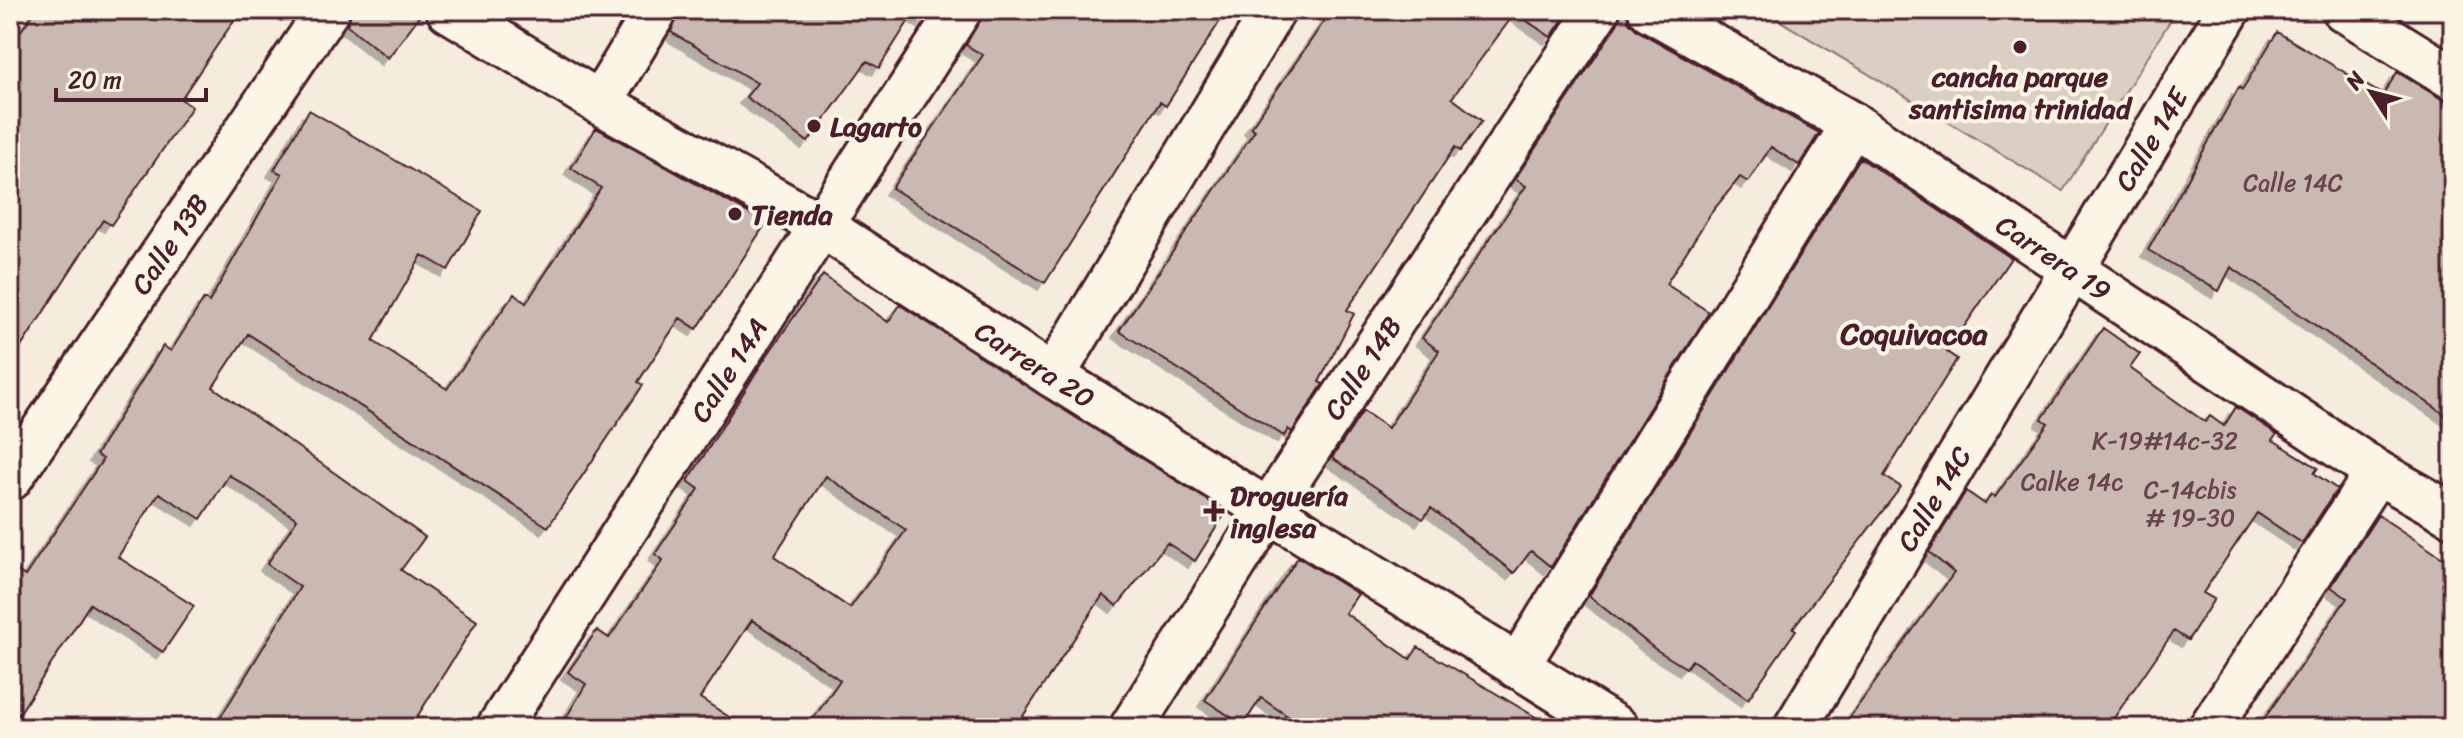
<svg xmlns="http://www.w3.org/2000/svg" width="2463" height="738" viewBox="0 0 2463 738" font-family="Sriracha,sans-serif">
  <defs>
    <filter id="shadow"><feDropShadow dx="-7" dy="7" stdDeviation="0" flood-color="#0004"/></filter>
  </defs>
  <rect width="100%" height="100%" fill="#f5ecde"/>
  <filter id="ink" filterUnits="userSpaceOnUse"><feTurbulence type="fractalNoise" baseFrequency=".0125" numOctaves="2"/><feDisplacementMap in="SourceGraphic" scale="16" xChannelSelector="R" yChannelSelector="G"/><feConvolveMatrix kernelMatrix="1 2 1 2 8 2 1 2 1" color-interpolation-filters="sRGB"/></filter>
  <g filter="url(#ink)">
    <!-- green -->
    <path fill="#dbcec4" stroke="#927678" stroke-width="2" d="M1762 10H2177L2063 191Z"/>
    <!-- building -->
    <path fill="#cab9b1" stroke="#4a1f2b" stroke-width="2" fill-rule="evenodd" filter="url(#shadow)" d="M36 10H241L181 99 192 107 111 225 103 220 10 364V46Z
      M352 10H424L388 58 347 25Z
      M680 10H931L925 21 913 14 879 68 867 61 808 142 746 97 757 83 671 32Z
      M984 10H1227L1166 106 1160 102 1045 283 892 188 983 55 966 45Z
      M1332 10H1569L1551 37 1515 13 1452 98 1482 121 1460 151 1455 147 1347 310 1354 314 1319 382 1323 384 1292 432 1288 429 1284 436 1119 331 1255 130 1251 127Z
      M1622 10H1626L1629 22 1638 31 1819 133 1799 165 1771 147 1748 182 1740 177 1711 213 1666 284 1709 312 1551 567 1531 551 1514 573 1431 508 1423 519 1332 458 1363 411 1388 428 1439 351 1422 338 1526 186 1515 179 1618 23Z
      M2277 32 2383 95 2397 72 2453 106V420L2231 267 2219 291 2148 250 2239 87 2242 90Z
      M309 110 482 211 448 270 422 255 373 341 447 389 514 294 526 303 601 188 571 168 596 128 766 223 697 329 680 318 638 382 643 385 548 527 248 334 213 387 425 537 401 570 477 621 410 728H214L300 587 267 564 297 519 229 475 201 519 159 493 118 557 194 606 163 652 90 604 10 728V566L25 576 103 459 96 455 163 346 171 351 204 299 209 302 282 174 274 170Z
      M1860 158 2011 258 1947 352 1957 359 1884 476 1901 487 1793 628 1796 630 1748 699 1692 660 1686 668 1655 649 1589 596Z
      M823 275 888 322 900 305 1226 512 1195 561 1167 543 1117 606 1103 595 1015 728H807L840 680 752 620 700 698 746 728H560L586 684 568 672 597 630 609 638 663 560 655 554 699 489 688 481 764 360ZM826 476 906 530 850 608 774 556Z
      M2103 328 2140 354 2130 368 2205 422 2210 416 2224 426 2236 407 2277 434 2273 440 2318 468 2314 473 2337 489 2302 543 2257 513 2203 593 2214 599 2188 640 2174 631 2107 728H1842L1954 573 1929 552 1966 491 1985 504 1991 494 1995 497 2048 423 2042 419Z
      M2378 515 2453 565V728H2258L2347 598 2331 587Z
      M1298 557 1358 594 1345 613 1410 659 1418 647 1554 728H1305L1261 698 1243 725 1205 700Z"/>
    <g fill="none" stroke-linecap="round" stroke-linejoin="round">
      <defs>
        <g id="minor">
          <path id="s1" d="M448 10 600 103 822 226 1053 376 1617 728"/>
          <path id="s2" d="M1650 10 1853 124 2377 472 2453 515"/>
          <path d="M2344 10 2453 78"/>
          <path d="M600 103 656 10"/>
          <path d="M1053 376 1274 10"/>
          <path id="s3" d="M10 479 328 10"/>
          <path d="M1517 667 1853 124"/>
          <path id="s4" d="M498 728 960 10"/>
          <path id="s5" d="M1131 728 1270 508 1598 10"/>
          <path id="s6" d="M1795 728 2229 10"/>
          <path d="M2210 728 2377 472"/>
        </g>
      </defs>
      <!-- minor casing -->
      <use href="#minor" stroke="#4a1f2b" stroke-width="48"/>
      <!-- minor -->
      <use href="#minor" stroke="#fcf5e5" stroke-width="42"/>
    </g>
  </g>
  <!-- markers -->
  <g fill="#4a1f2b" stroke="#fcf5e5" stroke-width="3">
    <circle cx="2020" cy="47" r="8"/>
    <circle cx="814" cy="126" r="8"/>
    <circle cx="735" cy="214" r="8"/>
    <path d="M1210 499h8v8h8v8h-8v8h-8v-8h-8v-8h8z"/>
  </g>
  <g text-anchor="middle" stroke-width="8" stroke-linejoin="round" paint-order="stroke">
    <!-- number labels -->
    <g font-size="24" fill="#6a464c">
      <text x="2293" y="191">Calle 14C</text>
      <text x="2165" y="449">K-19#14c-32</text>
      <text x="2072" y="490">Calke 14c</text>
      <text x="2190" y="498">C-14cbis<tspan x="2190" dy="28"># 19-30</tspan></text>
    </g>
    <!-- poi labels -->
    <g font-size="28" font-weight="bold" fill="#4a1f2b" stroke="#fcf5e5" text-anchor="start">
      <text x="2020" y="86" text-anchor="middle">cancha parque<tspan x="2020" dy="32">santisima trinidad</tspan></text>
      <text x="830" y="136">Lagarto</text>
      <text x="751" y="224">Tienda</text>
      <text x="1230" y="505">Droguería<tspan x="1230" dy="32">inglesa</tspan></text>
    </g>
    <!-- street labels -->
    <g font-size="28" fill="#4a1f2b" stroke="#fcf5e5">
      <text dy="10" stroke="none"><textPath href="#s6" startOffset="688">Calle 14E</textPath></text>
      <text dy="10" stroke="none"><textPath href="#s3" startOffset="284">Calle 13B</textPath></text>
      <text dy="10" stroke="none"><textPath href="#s2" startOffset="474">Carrera 19</textPath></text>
      <text dy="10" stroke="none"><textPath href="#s1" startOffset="686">Carrera 20</textPath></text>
      <text dy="10" stroke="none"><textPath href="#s5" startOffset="428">Calle 14B</textPath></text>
      <text dy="10" stroke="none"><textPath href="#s4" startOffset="426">Calle 14A</textPath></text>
      <text dy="10" stroke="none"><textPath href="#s6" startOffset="268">Calle 14C</textPath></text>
    </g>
    <!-- neighbourhood labels -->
    <g font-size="30" font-weight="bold" fill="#4a1f2b" stroke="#fcf5e5">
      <text x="1914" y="344">Coquivacoa</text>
    </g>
  </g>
  <!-- margin -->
  <rect width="2463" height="738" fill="none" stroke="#fcf5e5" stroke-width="40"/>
  <rect x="20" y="20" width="2423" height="698" fill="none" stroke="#4a1f2b" stroke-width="3" filter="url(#ink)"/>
  <!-- north arrow -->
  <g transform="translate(2371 92) rotate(306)" stroke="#fcf5e5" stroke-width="6" paint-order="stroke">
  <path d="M0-6L14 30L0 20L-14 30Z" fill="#4a1f2b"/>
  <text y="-12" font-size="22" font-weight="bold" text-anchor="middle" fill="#4a1f2b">N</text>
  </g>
  <!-- scale -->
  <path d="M56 88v12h150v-12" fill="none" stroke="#4a1f2b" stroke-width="4"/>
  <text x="68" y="88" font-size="24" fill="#4a1f2b" stroke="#fcf5e5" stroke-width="6" paint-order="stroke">20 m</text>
</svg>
